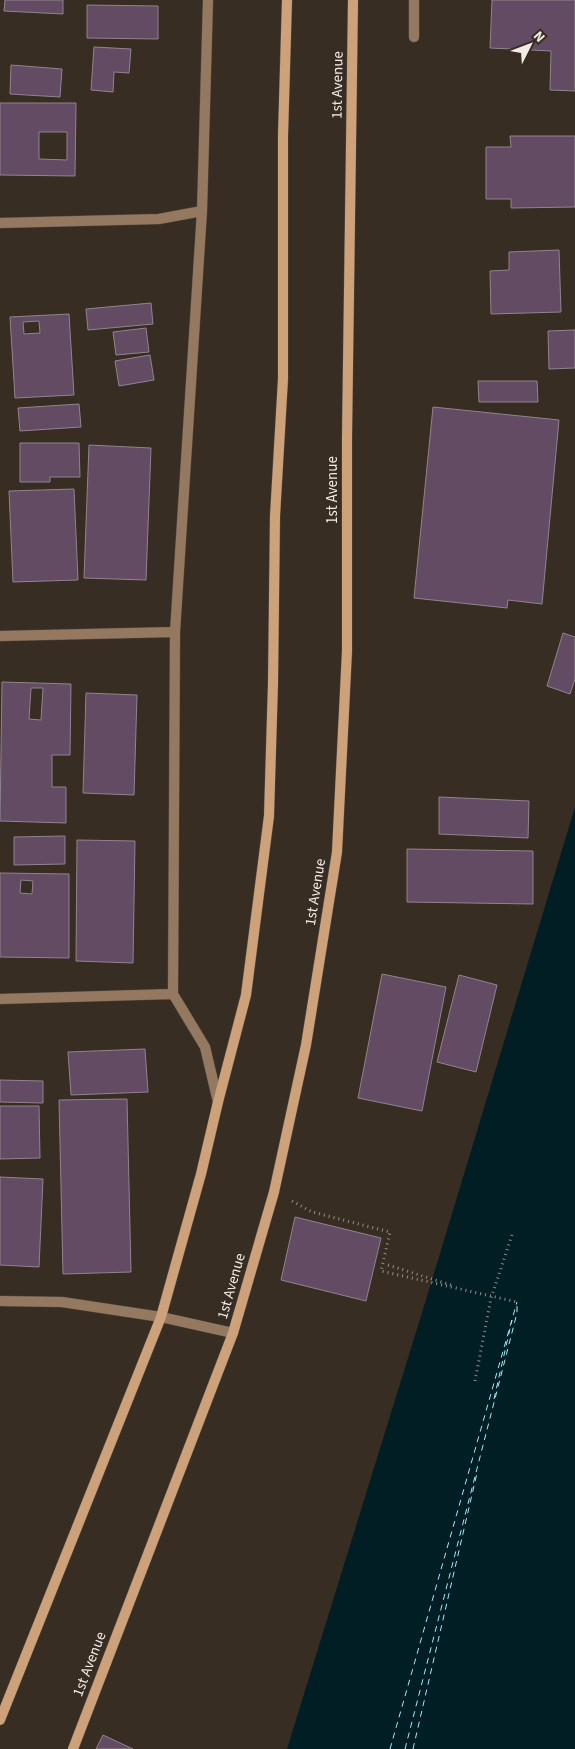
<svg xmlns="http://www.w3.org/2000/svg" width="575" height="1749" viewBox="0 0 575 1749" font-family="'Source Sans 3',sans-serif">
  <rect width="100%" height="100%" fill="#372d23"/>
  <!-- water -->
  <path fill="#001e24" d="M575 807V1749H287L425 1303Z"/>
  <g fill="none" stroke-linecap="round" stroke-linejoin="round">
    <!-- ferry -->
    <path stroke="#9eedfc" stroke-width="1" stroke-dasharray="6 5" stroke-linecap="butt" d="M494 1399 512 1320
      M390 1749 517 1302
      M405 1749 517 1313V1305
      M413 1749 477 1473"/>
  </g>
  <!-- building -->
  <path fill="#634b63" stroke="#90848f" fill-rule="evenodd" d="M5 0H63V14L4 11Z
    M492 0H575V91L550 90 551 51 490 48Z
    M87 5 158 6V39L87 38Z
    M94 47 131 49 129 73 114 72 113 92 91 90Z
    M11 65 62 69 60 97 10 94Z
    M0 103H76L75 176 0 175ZM39 132H67V160L39 159Z
    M510 136H575V207L511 208V199H486V147H511Z
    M559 250 561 312 491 314 490 271 509 270V252Z
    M151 303 153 324 88 330 86 309Z
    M69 314 74 395 15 398 10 317ZM39 321 40 333 24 334 23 322Z
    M146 328 149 352 116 355 113 332Z
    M575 330V368L549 369 548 331Z
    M150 355 154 380 119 386 115 361Z
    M478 381H537L538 402H479Z
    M79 404 81 427 20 431 18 408Z
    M433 407 559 420 542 604 508 600 507 608 414 598Z
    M20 443H79L80 477H50V482H20Z
    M89 445 151 448 146 580 84 578Z
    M74 489 78 580 13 582 9 491Z
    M563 633 575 637V679L570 694 547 686Z
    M2 682 71 684 70 755H52V787H66V823L0 821ZM31 688H43L41 720 29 719Z
    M86 693 137 695 134 795 83 793Z
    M439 797 529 801 528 838 439 834Z
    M65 836V864L14 865V837Z
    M77 840 135 841 133 963 76 961Z
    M407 849 533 851V904L407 902Z
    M0 873 69 874V958L0 957ZM21 880 33 881 32 894 20 893Z
    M382 974 446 987 422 1111 358 1098Z
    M459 975 497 985 476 1072 437 1062Z
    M145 1049 148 1092 71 1095 68 1052Z
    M0 1080 43 1081V1103L0 1102Z
    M127 1099 131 1272 63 1274 59 1100Z
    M0 1106H39L40 1158 0 1159Z
    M0 1177 43 1179 39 1267 0 1265Z
    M295 1217 381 1238 366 1301 281 1280Z
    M103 1735 133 1749H96Z"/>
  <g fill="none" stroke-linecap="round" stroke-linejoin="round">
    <defs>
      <path id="lane" d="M414 37V0"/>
      <path id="street" d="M208 0 202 211 175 632 173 994 205 1047 218 1102
        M0 223 159 219 202 211
        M0 636 175 632
        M0 999 173 994
        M0 1301 62 1302 161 1317 233 1333"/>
      <path id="secondary" d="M0 1720 161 1317 201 1174 218 1102 246 995 269 816 273 683 275 516 283 379V136L287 0
        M73 1749 233 1333 274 1192 306 1045 337 852 347 651V438L353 0"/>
    </defs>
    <!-- lane casing -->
    <use href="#lane" stroke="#554c42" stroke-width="11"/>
    <!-- street casing -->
    <use href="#street" stroke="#554c42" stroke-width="11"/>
    <!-- secondary casing -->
    <use href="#secondary" stroke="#554c42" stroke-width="11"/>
    <!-- path -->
    <path stroke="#978f87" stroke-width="3" stroke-dasharray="1 4" stroke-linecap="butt" d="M292 1201 312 1212 390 1232 381 1271 517 1302
      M388 1265 454 1286
      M475 1381 491 1298 513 1232"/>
    <!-- lane -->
    <use href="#lane" stroke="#947960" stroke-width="10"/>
    <!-- street -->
    <use href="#street" stroke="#947960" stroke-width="10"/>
    <!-- secondary -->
    <use href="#secondary" stroke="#cda17a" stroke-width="10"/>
  </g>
  <g text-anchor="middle" stroke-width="4.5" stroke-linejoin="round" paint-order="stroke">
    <!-- street labels -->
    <g font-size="15" fill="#f2ece5" stroke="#372d23">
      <text transform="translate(337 85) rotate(-89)" y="5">1st Avenue</text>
      <text transform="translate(332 490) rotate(-90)" y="5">1st Avenue</text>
      <text transform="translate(315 892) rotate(-81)" y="5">1st Avenue</text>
      <text transform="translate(231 1286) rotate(-74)" y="5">1st Avenue</text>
      <text transform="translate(89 1664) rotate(-69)" y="5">1st Avenue</text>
    </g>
  </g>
  <!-- north arrow -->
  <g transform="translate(530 45) rotate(48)" stroke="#372d23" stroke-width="4" paint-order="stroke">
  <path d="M0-4L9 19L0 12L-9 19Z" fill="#f2ece5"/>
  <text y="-8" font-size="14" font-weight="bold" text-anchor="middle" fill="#f2ece5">N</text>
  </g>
</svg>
